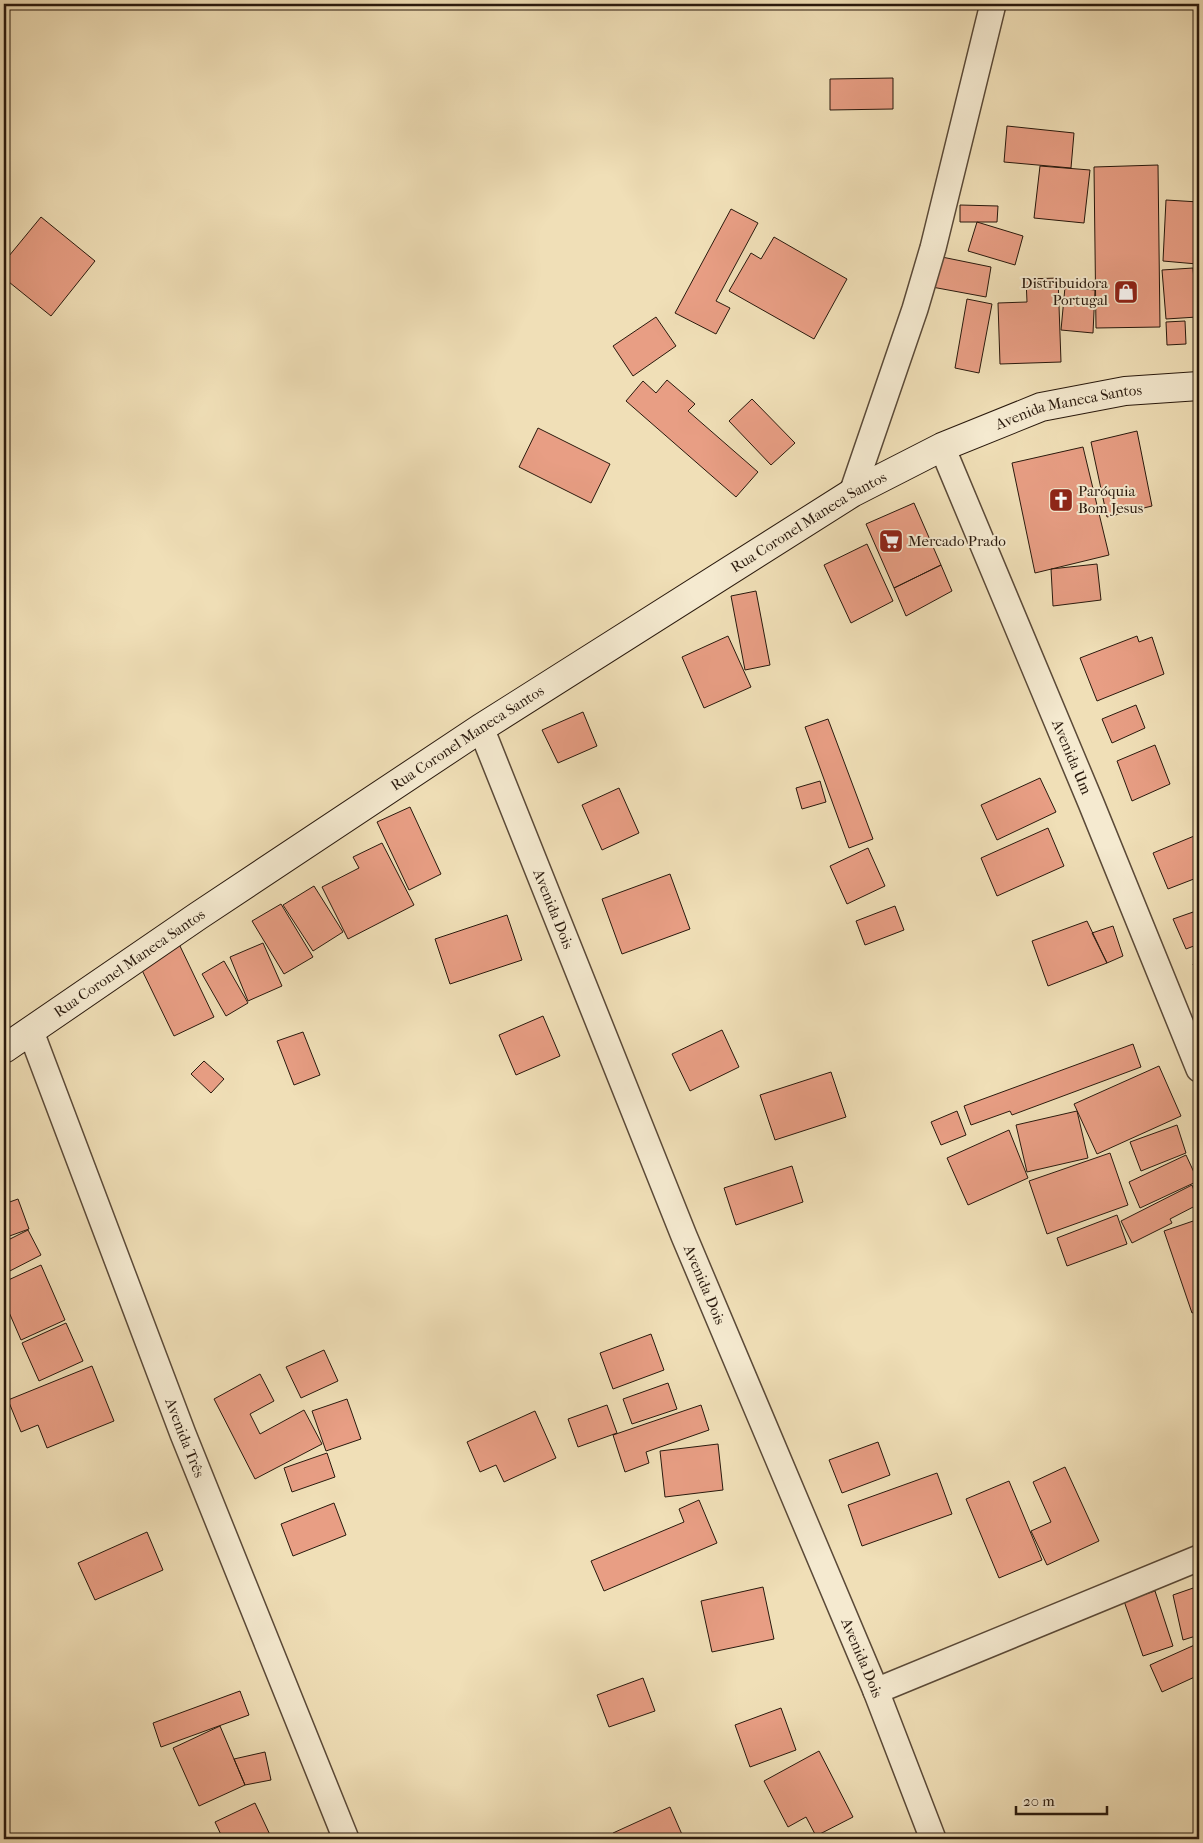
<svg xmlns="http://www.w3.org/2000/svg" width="1203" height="1843" viewBox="0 0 1203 1843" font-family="'IM FELL French Canon',serif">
  <rect width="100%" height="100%" fill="#f0dfb7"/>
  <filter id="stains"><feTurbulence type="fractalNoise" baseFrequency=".004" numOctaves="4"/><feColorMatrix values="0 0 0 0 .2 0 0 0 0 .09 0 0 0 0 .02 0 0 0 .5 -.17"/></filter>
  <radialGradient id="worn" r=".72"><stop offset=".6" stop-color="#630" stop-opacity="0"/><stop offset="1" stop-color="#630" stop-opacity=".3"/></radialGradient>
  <!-- building -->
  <path fill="#e89e84" stroke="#29190d" d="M893 78V109L830 110V79Z
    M1007 126 1074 133 1071 168 1004 162Z
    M1158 165 1160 327 1096 328 1094 167Z
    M1040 166 1090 170 1084 223 1034 218Z
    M1166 200 1199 202 1197 264 1163 261Z
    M960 205 998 206 997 222H960Z
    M731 209 758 223 716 301 730 308 716 334 675 313Z
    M41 217 95 261 51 316 4 278V262Z
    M977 222 1023 236 1015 265 968 251Z
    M774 237 847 279 814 339 729 291 751 253 761 259Z
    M937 256 991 267 986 297 932 287Z
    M1193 268 1197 317 1166 319 1162 270Z
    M1058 278 1061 362 1000 364 998 303 1027 302 1026 279Z
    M1065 287 1095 290 1093 333 1061 330Z
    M967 299 992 304 979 373 955 368Z
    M656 317 676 346 633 376 613 346Z
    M1185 321 1186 344 1167 345 1166 322Z
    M667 380 695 404 688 411 758 472 736 497 626 401 643 381 656 393Z
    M752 399 795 443 771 465 729 421Z
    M538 428 610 464 591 503 519 467Z
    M1137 431 1152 506 1107 517 1091 442Z
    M1083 447 1109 555 1035 573 1012 463Z
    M914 503 941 565 894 588 866 524Z
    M867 544 893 601 851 623 824 565Z
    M1097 564 1101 600 1053 606 1051 569Z
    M941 565 952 591 906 616 894 588Z
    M756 591 770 665 745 670 731 596Z
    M728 636 751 687 704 708 682 657Z
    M1137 636 1139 642 1152 637 1164 674 1097 701 1080 658Z
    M1136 705 1145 728 1112 743 1102 719Z
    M583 712 597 746 558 763 542 730Z
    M828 719 873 839 849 848 805 727Z
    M1155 745 1170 784 1132 801 1117 761Z
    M1040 778 1056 812 997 840 981 805Z
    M820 781 826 802 802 809 796 788Z
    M619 788 639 833 602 850 582 805Z
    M410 807 441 874 409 890 377 822Z
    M1048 828 1064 866 997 896 981 858Z
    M1199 834V877L1168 889 1153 853Z
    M382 843 414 905 348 939 322 887 359 868 353 857Z
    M868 848 885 886 847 904 830 866Z
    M670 874 690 929 622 954 602 899Z
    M314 886 343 932 313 951 283 905Z
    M281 904 313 957 284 974 252 921Z
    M895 906 904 930 865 945 856 921Z
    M1199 910V944L1186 949 1173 919Z
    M507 915 522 960 450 984 435 939Z
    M1087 921 1107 963 1048 986 1032 941Z
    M1113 926 1123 956 1107 963 1092 933Z
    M263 943 282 986 248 1001 230 957Z
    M179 944 214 1017 174 1036 139 964Z
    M224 961 248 1003 226 1016 202 974Z
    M1199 962V979L1193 964Z
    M543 1016 560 1056 516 1075 499 1035Z
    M722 1030 739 1067 690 1091 672 1054Z
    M303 1032 320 1075 294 1085 277 1041Z
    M1133 1044 1141 1067 1012 1115 1010 1111 971 1125 964 1106Z
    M204 1061 224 1079 211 1093 191 1074Z
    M1159 1066 1181 1116 1097 1154 1074 1104Z
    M831 1072 846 1117 775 1140 760 1095Z
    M957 1111 966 1135 941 1145 931 1122Z
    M1077 1111 1088 1158 1027 1172 1016 1125Z
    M1177 1125 1186 1153 1141 1171 1130 1142Z
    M1009 1130 1028 1178 968 1205 947 1158Z
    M1110 1153 1128 1205 1047 1234 1029 1181Z
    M1186 1155 1198 1181 1140 1208 1129 1182Z
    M792 1166 803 1202 736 1225 724 1188Z
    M1192 1185 1199 1204 1170 1219 1172 1223 1132 1243 1121 1221Z
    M18 1199 29 1229 4 1238V1204Z
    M1117 1215 1127 1244 1067 1266 1057 1238Z
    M1199 1219V1311L1192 1313 1164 1231Z
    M28 1230 41 1255 4 1274V1242Z
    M41 1265 65 1320 21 1340 8 1310 4 1312V1282Z
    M66 1323 83 1361 39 1381 22 1343Z
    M651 1334 664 1370 613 1389 600 1353Z
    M324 1350 338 1381 301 1398 286 1367Z
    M92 1366 114 1421 47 1448 38 1425 21 1432 8 1400Z
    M260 1374 274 1401 250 1414 260 1434 304 1410 322 1444 255 1479 214 1399Z
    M668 1383 677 1409 632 1424 623 1399Z
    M347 1399 361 1439 326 1451 312 1411Z
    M607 1405 617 1433 578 1447 568 1419Z
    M701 1405 709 1430 646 1452 649 1463 625 1472 613 1435Z
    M535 1411 556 1458 504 1482 496 1465 480 1472 467 1442Z
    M878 1442 890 1475 842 1493 829 1460Z
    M718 1444 723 1490 665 1497 660 1451Z
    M327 1453 335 1477 292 1492 284 1468Z
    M1065 1467 1099 1541 1047 1565 1031 1531 1051 1522 1033 1482Z
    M937 1473 952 1514 862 1546 848 1505Z
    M1009 1481 1042 1560 999 1578 966 1499Z
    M699 1500 717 1543 604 1591 591 1561 684 1522 679 1509Z
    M334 1503 346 1535 293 1556 281 1524Z
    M147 1532 163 1570 95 1600 78 1563Z
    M1199 1586V1635L1183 1640 1173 1595Z
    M763 1587 774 1639 712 1652 701 1601Z
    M1155 1591 1173 1646 1143 1656 1124 1601Z
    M1199 1643V1675L1162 1692 1150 1665Z
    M643 1678 655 1711 609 1727 597 1695Z
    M240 1691 249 1715 161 1747 153 1723Z
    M781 1708 796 1750 750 1767 735 1725Z
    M220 1726 245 1785 199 1806 173 1748Z
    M819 1751 853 1817 816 1836 806 1817 788 1827 764 1781Z
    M265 1752 271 1780 245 1785 234 1759Z
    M255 1803 272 1839H223L215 1822Z
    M670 1807 684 1839H616L613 1833Z"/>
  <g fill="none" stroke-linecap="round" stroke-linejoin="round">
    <defs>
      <g id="street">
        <path id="s1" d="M942 447 1091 803 1199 1069"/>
        <path d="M852 493 915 309 933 248 993 4"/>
        <path id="s2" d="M481 728 684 1236 876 1691 933 1839"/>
        <path id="s3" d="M31 1032 183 1434 346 1839"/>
        <path d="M876 1691 1199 1558"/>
      </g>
      <g id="secondary">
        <path id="s4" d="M4 1049 198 916 481 728 852 493 942 447 1041 407 1125 391 1199 386"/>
      </g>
    </defs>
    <!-- street casing -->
    <use href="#street" stroke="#5b4a38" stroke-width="28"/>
    <!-- secondary casing -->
    <use href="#secondary" stroke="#29190d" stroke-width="30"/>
    <!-- street -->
    <use href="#street" stroke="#f5ead0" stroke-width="25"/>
    <!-- secondary -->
    <use href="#secondary" stroke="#f5ead0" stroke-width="28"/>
  </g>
  <!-- icons -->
  <defs>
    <symbol id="shop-square" viewBox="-11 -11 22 22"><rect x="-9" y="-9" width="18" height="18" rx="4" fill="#8f2418" stroke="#f5ead0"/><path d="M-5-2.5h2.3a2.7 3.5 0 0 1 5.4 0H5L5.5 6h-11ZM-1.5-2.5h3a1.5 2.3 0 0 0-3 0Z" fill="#fff"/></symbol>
    <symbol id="church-square" viewBox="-11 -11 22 22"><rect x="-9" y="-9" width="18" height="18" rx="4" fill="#8f2418" stroke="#f5ead0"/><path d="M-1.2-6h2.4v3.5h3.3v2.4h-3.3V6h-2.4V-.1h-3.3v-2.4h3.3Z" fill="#fff"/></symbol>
    <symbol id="supermarket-square" viewBox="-11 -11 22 22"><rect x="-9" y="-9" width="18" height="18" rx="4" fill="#8f2418" stroke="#f5ead0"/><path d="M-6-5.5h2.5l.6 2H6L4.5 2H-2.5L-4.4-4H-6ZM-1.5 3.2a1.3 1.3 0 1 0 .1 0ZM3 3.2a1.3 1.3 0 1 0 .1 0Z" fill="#fff"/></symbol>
  </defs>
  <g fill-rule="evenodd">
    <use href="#shop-square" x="1112" y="278" width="28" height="28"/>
    <use href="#church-square" x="1047" y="486" width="28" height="28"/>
    <use href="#supermarket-square" x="877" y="527" width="28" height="28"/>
  </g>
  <g text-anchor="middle" stroke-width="4" stroke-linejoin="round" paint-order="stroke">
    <!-- poi labels -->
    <g font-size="15" fill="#29190d" stroke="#f5ead0" text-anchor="start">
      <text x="1108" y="288" text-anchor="end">Distribuidora<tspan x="1108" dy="17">Portugal</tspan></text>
      <text x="1078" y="496">Paróquia<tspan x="1078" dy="17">Bom Jesus</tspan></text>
      <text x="908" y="546">Mercado Prado</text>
    </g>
    <!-- street labels -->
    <g font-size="15" fill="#29190d" stroke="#f5ead0">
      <text dy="5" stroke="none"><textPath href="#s4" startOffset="1249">Avenida Maneca Santos</textPath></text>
      <text dy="5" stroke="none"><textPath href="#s4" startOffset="962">Rua Coronel Maneca Santos</textPath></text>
      <text dy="5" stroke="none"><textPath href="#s4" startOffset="558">Rua Coronel Maneca Santos</textPath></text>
      <text dy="5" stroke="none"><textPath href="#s1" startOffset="336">Avenida Um</textPath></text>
      <text dy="5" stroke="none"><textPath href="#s2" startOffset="195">Avenida Dois</textPath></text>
      <text dy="5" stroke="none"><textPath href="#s4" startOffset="152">Rua Coronel Maneca Santos</textPath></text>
      <text dy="5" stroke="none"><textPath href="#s2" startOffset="600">Avenida Dois</textPath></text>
      <text dy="5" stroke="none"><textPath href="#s3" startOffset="434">Avenida Três</textPath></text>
      <text dy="5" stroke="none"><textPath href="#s2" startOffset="1005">Avenida Dois</textPath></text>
    </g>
  </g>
  <!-- margin -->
  <rect width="1203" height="1843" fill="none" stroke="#f0dfb7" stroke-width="20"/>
  <rect x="5" y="5" width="1193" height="1833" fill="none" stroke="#29190d" stroke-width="2.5"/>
  <rect x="10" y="10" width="1183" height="1823" fill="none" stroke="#29190d"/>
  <!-- scale -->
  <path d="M1016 1806v8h91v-8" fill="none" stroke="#29190d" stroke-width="2.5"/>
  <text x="1023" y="1806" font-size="15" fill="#29190d" stroke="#f5ead0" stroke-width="4" paint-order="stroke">20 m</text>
  <rect width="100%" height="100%" filter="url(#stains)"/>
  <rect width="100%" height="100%" fill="url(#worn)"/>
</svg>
